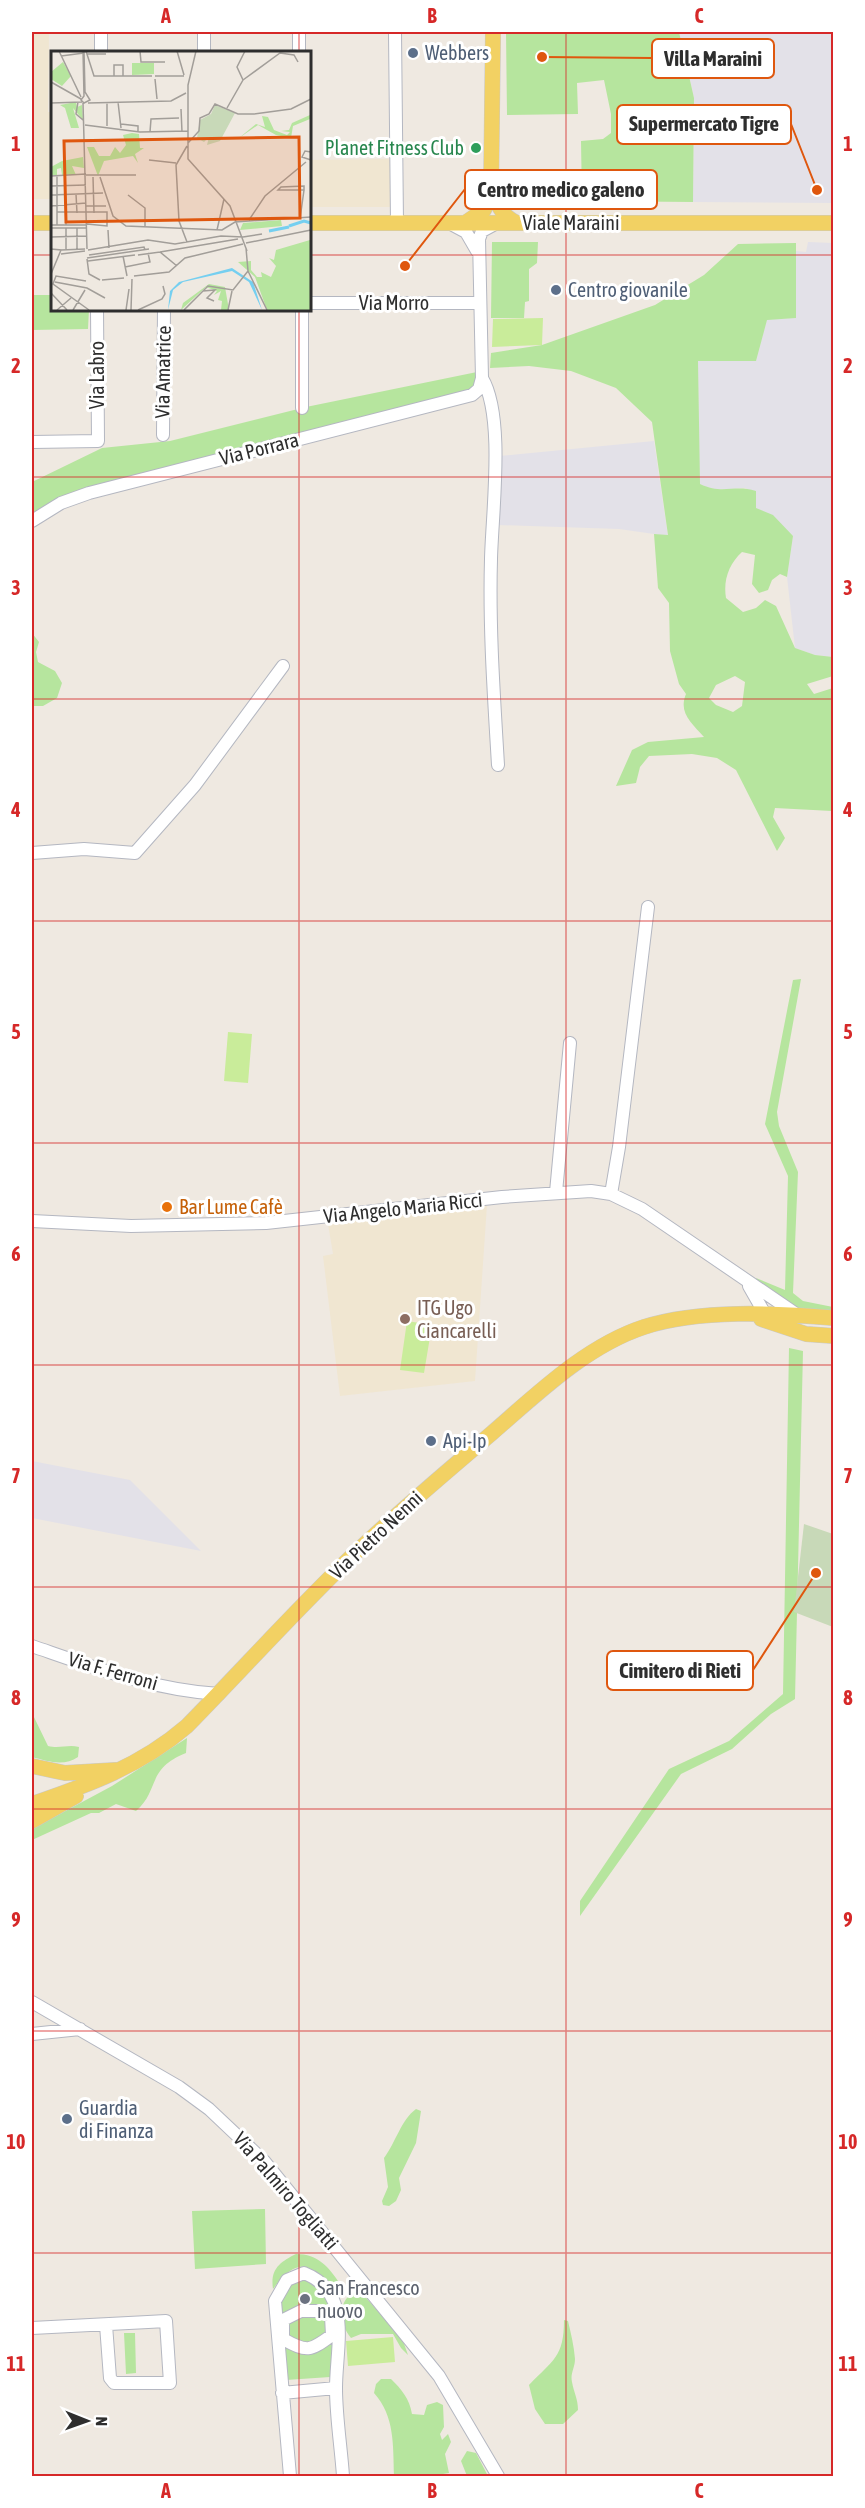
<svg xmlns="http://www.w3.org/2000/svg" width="865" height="2508" viewBox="0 0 865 2508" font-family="'Asap Condensed',sans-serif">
  <rect width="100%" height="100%" fill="#efe9e1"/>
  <!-- industrial -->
  <path fill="#e3e1e8" d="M679 32H833V203L693 202 694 98Z
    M808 242 833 243V657L815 655 795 648 787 577 793 536 756 508 746 488 714 490 699 484 698 361H756L767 319 796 318V251L806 252Z
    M654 441 668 536 619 529 498 525 500 456Z
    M32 1461 130 1480 201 1551 32 1518Z"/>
  <!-- education -->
  <path fill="#f0e6d1" d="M32 32H49L48 112H52V199H32Z
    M391 159V207H309V160Z
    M487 1205 475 1381 340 1396 323 1256 333 1254 328 1224Z"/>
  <!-- green -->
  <path fill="#b6e59e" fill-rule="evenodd" d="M506 32H679L694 98 693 202 582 201 581 141 603 139 611 133V114L604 80 577 83 578 114 507 115Z
    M492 242H538L537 263 529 269V301L525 302 524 318H491Z
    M796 243V318L767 320 756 361H698L700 484C723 495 734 484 756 491V508L773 515 793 536 787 577 780 574 772 580 768 590 759 593 752 584 755 555 742 552C729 564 723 580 726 598L743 612 756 608 765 600 776 606 795 648 815 655 833 657V676L807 684 814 694 833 688 832 811 775 808 773 817 785 838 777 851 736 770 717 758 692 754 649 756 640 767 636 783 616 786 632 750 648 742 704 737C692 723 678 713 686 694L679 684 670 651 669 603 658 588 654 534 668 535 652 422 616 388 571 371 529 366 490 368 491 353 542 345 655 305 704 275 738 244ZM735 676 745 682 742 706 733 712 716 705 709 698 716 685Z
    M32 295H52V309H89L88 329 32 330Z
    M477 372 478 383 471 390 89 493 32 521V482L102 448 170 441 306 407Z
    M32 633 39 642 36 652 38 662 55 671 62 683 57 698 43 706H32Z
    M801 979 777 1112 779 1126 798 1172 793 1293 803 1301 833 1307V1312C801 1310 770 1313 756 1278L785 1290 788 1176 765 1124 793 980Z
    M789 1348 803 1351 795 1699 771 1714 732 1749 681 1774 580 1916V1901L669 1769 729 1741 783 1694Z
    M32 1713 48 1746C60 1749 68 1744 79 1747L78 1757C64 1767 47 1761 32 1757Z
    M187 1738 186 1753C146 1769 160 1790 136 1811L116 1804 99 1813H91L32 1840V1829L112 1786Z
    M416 2109 421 2111 416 2143 399 2178 401 2190 396 2201 389 2206 383 2205 382 2201 388 2187 384 2158C396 2142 401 2120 416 2109Z
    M265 2209 266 2264 195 2269 192 2211Z
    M296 2254C318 2254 329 2267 340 2284L336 2293C312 2263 298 2255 273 2289 270 2269 280 2262 296 2254Z
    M298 2278 312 2279 334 2305 338 2342 330 2377 286 2380C283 2361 275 2312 282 2295 285 2287 291 2282 298 2278Z
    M360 2291 402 2338 408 2355 401 2348 393 2334H361L351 2338C338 2323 337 2295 360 2291Z
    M564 2320 568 2321C571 2334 574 2346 575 2359 575 2368 570 2373 572 2382 574 2393 578 2399 578 2410L563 2424H545L535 2409 529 2385C553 2360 564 2357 564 2320Z
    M124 2333H135L136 2373 126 2374Z
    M381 2379H391C402 2390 409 2398 412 2414L424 2415 427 2405 437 2402 443 2405 444 2427 440 2434 442 2440 448 2434 451 2442 445 2454 449 2473 431 2476H394C393 2446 395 2416 374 2393L376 2384Z
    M467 2451 476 2453 488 2476H467L461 2461Z"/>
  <!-- cemetery -->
  <path fill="#c8d9b8" d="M804 1524 833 1534V1627L794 1612Z"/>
  <!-- pitch -->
  <path fill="#c9ec9a" d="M543 318 542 345 492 347 493 319Z
    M228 1032 252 1034 248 1083 224 1081Z
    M407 1321 432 1325 424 1373 400 1370Z
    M393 2337 395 2362 348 2366 346 2341Z"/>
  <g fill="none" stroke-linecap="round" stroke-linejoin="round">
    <defs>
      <path id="minor" d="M299 32V52
        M395 32 397 223
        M101 52V32
        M204 52V32
        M451 224 466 232 477 251
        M309 303H479
        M302 309V408
        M482 378C505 416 492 513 491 559 489 628 494 697 498 765
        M163 435 164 309
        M32 442 98 441 97 309
        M32 521 61 503 89 493 472 395 479 389 482 378 479 239 482 231 495 224
        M32 853 84 849 135 853 195 785 283 666
        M556 1192 570 1043
        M611 1194 619 1147 648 907
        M32 1221 131 1226 266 1223 502 1197 591 1191 611 1194 642 1209 796 1314
        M749 1286 769 1321
        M32 1646C93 1667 153 1690 219 1694
        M32 2002 179 2087 209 2109 264 2161 439 2376 498 2476
        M32 2034 80 2029
        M301 2311H318L331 2316 332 2335C310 2351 308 2353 283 2339V2320Z
        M32 2328 148 2322 166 2321 170 2383H114L110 2378 106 2325
        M282 2393 336 2388
        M290 2476 275 2301 287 2280 304 2273C353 2292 336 2347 336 2388 336 2417 341 2447 343 2476"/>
      <path id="major" d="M494 185C496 203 500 215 517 223
        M32 223H52
        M309 223H834
        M465 223 484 210 491 193 493 32
        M761 1319 806 1334 834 1336
        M32 1766 65 1773 116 1770
        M32 1804C88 1785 141 1766 187 1726 241 1671 293 1613 349 1559 395 1515 443 1475 492 1433 537 1394 586 1346 644 1327 700 1309 775 1313 834 1318
        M32 1821 76 1796"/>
    </defs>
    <!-- minor casing -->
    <use href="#minor" stroke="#b4b7c1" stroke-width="14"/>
    <!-- major casing -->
    <use href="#major" stroke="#c9c9c9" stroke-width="16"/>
    <!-- minor -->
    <use href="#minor" stroke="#fff" stroke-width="12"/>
    <!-- major -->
    <use href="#major" stroke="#f2d163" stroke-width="15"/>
  </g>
  <!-- grid -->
  <path fill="none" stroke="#d62828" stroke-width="1.5" stroke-opacity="0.55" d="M299 32V52M566 32V2476M32 255H52M309 255H834M299 309V2476M32 477H834M32 699H834M32 921H834M32 1143H834M32 1365H834M32 1587H834M32 1809H834M32 2031H834M32 2253H834"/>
  <!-- markers -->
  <g fill="#5c6f8a" stroke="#fff" stroke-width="2">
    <circle cx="413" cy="53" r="6"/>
    <circle cx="556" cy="290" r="6"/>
    <circle cx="431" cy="1441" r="6"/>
    <circle cx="67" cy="2119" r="6"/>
  </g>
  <circle fill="#2e9e5b" stroke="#fff" stroke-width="2" cx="476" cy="148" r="6"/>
  <circle fill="#e8710a" stroke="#fff" stroke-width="2" cx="167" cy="1207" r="6"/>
  <circle fill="#8d6e63" stroke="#fff" stroke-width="2" cx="405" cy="1319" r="6"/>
  <circle fill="#6b7280" stroke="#fff" stroke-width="2" cx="305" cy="2299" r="6"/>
  <g text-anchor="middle" stroke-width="6" stroke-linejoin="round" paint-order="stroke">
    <!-- service labels -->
    <g font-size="20" fill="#4e5e75" stroke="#fff" text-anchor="start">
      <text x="425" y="60">Webbers</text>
      <text x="568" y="297">Centro giovanile</text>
      <text x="443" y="1448">Api-Ip</text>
      <text x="79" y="2115">Guardia<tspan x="79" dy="23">di Finanza</tspan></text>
    </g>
    <!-- leisure labels -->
    <g font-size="20" fill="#27864d" stroke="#fff" text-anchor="end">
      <text x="464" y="155">Planet Fitness Club</text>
    </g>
    <!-- street labels -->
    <g font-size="20" fill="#2e2e2e" stroke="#fff">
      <text x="571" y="230">Viale Maraini</text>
      <text x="394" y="310">Via Morro</text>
      <text transform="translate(163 372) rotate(-89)" y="7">Via Amatrice</text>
      <text transform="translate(97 375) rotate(-90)" y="7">Via Labro</text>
      <text transform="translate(259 449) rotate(-14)" y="7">Via Porrara</text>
      <text transform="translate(403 1208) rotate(-6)" y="7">Via Angelo Maria Ricci</text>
      <text transform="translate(376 1535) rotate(-43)" y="7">Via Pietro Nenni</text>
      <text transform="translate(113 1671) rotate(16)" y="7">Via F. Ferroni</text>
      <text transform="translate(286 2191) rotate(49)" y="7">Via Palmiro Togliatti</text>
    </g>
    <!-- food labels -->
    <g font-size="20" fill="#c56008" stroke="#fff" text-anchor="start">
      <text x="179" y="1214">Bar Lume Cafè</text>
    </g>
    <!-- education labels -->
    <g font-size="20" fill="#785e54" stroke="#fff" text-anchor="start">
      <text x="417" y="1315">ITG Ugo<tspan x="417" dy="23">Ciancarelli</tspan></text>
    </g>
    <!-- worship labels -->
    <g font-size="20" fill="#5b616d" stroke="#fff" text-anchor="start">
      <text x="317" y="2295">San Francesco<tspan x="317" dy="23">nuovo</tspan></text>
    </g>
  </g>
  <!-- overview -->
  <g transform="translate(51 51)">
    <rect width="260" height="260" fill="#efe9e1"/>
    <path d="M12 11 20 25 11 35 0 28V21ZM81 12H103V23L81 24ZM25 51 26 56 31 54 32 69 22 57 28 77H20L14 57 9 54ZM259 64V68L242 75 240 87 225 84 207 74 188 87 205 73 214 76 211 65 217 66 223 79 236 84 239 81 230 80 238 79 241 72ZM81 82 88 83 89 97H93L84 103 87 112 82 105 53 110 47 125 36 96H43L48 105H59L64 96 69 102 75 94 72 84ZM32 106 33 117 21 115 25 124H11L10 117 6 118V124H0V116L11 110ZM230 169 231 175 189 179 192 172ZM259 189V198H250H259V259H216L204 226 187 211 200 210V219L206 226H211L210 221 220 226 225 215 218 207 223 209 225 199ZM158 233 174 236 178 259H170L171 250 167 249 170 240 163 244 166 240 155 236 130 259 132 252Z" fill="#b6e59e"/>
    <path d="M164 54 184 62 169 90 156 94 158 86 153 91 146 87 149 69 160 63Z" fill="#c8d9b8"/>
    <path d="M181 217 202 231 211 259 198 231 181 220 132 231 122 239 117 259 119 240 128 231Z" fill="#75cff0"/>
    <path fill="none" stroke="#75cff0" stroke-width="3" d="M238 175 253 170 260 172M218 180 238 176"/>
    <path fill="none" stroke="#a29e99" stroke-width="1.5" d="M8 0 30 46M32 0 33 45 30 49 33 52 39 49 34 41 33 0M35 0 43 25H101M89 0 90 11H114M126 0 133 24M145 0 137 34V108L179 155 196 200M36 3H55M10 5 33 2M63 25V14H72V25M104 25H133M104 28 106 48M192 29 229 2 243 4 247 11M0 31 30 48M27 51 25 63 32 69M67 51 70 77M0 52 31 51M32 52 36 198M37 52 120 50 135 42M176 57 192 29 186 16 194 0M130 58 131 81M70 73 87 75V80M34 74 89 81 137 80M56 75V52M99 81 100 68 128 67M137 92 148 80 149 67 158 63 164 53 187 63H203L240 58 260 48M260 101 254 100 251 106 260 109M98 109 125 112M35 124H85M0 125 35 123M6 125V174M42 126 43 162M49 126 62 165 75 175 171 179 184 171 260 166M0 135 35 134M253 135V139H227L230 136ZM25 143 26 162M0 144 52 142M77 144 94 157V175M0 155 35 152M35 155H55M6 161H56V175L36 173M249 168 253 139M198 169 214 145 255 111M0 174H35M15 174V152M0 177H36M15 177V198M26 177V198M57 179 58 197M166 179 173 148M0 186 36 185M192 186 211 183M136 191 128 170 125 114 136 95M195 192 260 179M0 198 10 199 0 223M10 199 34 198M37 199 97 189 124 193 170 185 192 186M109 201 187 188M10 203 34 200M38 204 93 196 94 199M87 204 109 201 126 215M72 205 76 225M36 207 98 198M36 208 38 223 49 229M37 210 84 204M74 216 99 211 97 202M197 220 216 259M83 225 118 221 134 207 192 193M51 229 73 227M35 230 5 225 2 233 38 259M4 231 36 237 54 247M152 240 164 239 156 247 163 250M0 242 16 259M6 259 20 247M22 259 34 239M75 259 78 238M80 259 81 228M87 259 111 248 114 243 112 235M133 259 157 235 182 239 197 220 195 197M177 259 181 240"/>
    <path fill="#df570e" fill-opacity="0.15" stroke="#df570e" stroke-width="3" d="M248 86 249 167 15 171 13 90Z"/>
    <rect width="260" height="260" fill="none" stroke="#2e2e2e" stroke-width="3"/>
  </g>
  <!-- callouts -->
  <path fill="none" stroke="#df570e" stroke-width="2" d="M542 57L652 58M817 190L791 124M405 266L465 189M816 1573L753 1670"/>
  <g fill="#df570e" stroke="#fff" stroke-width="2">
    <circle cx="542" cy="57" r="6"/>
    <circle cx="817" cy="190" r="6"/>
    <circle cx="405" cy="266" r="6"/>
    <circle cx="816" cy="1573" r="6"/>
  </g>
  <g fill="#fff" stroke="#df570e" stroke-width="2">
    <rect x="652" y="39" width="122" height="39" rx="6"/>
    <rect x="617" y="105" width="174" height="39" rx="6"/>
    <rect x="465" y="170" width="192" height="39" rx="6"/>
    <rect x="607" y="1651" width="146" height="39" rx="6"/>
  </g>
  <g font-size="21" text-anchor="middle" font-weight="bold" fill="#2e2e2e">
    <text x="713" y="66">Villa Maraini</text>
    <text x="704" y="131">Supermercato Tigre</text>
    <text x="561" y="197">Centro medico galeno</text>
    <text x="680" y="1678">Cimitero di Rieti</text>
  </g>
  <!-- border -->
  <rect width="865" height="2508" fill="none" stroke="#ffffff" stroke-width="66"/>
  <!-- north arrow -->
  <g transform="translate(87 2421) rotate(91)" stroke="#ffffff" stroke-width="4.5" paint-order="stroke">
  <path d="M0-4.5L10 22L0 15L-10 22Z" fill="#2e2e2e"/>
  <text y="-9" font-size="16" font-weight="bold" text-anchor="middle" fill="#2e2e2e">N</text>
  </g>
  <rect x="33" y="33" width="799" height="2442" fill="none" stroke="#d62828" stroke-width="2"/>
  <g font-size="20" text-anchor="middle" font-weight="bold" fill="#d62828">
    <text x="166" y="23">A</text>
    <text x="432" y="23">B</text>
    <text x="699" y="23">C</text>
    <text x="16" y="151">1</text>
    <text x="848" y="151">1</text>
    <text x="16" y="373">2</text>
    <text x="848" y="373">2</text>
    <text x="16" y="595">3</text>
    <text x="848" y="595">3</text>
    <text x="16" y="817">4</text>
    <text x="848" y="817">4</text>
    <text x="16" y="1039">5</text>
    <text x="848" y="1039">5</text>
    <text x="16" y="1261">6</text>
    <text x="848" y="1261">6</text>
    <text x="16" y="1483">7</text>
    <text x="848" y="1483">7</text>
    <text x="16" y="1705">8</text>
    <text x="848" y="1705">8</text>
    <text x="16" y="1927">9</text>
    <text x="848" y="1927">9</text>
    <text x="16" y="2149">10</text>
    <text x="848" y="2149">10</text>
    <text x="16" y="2371">11</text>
    <text x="848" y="2371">11</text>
    <text x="166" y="2498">A</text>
    <text x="432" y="2498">B</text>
    <text x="699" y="2498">C</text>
  </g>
</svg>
